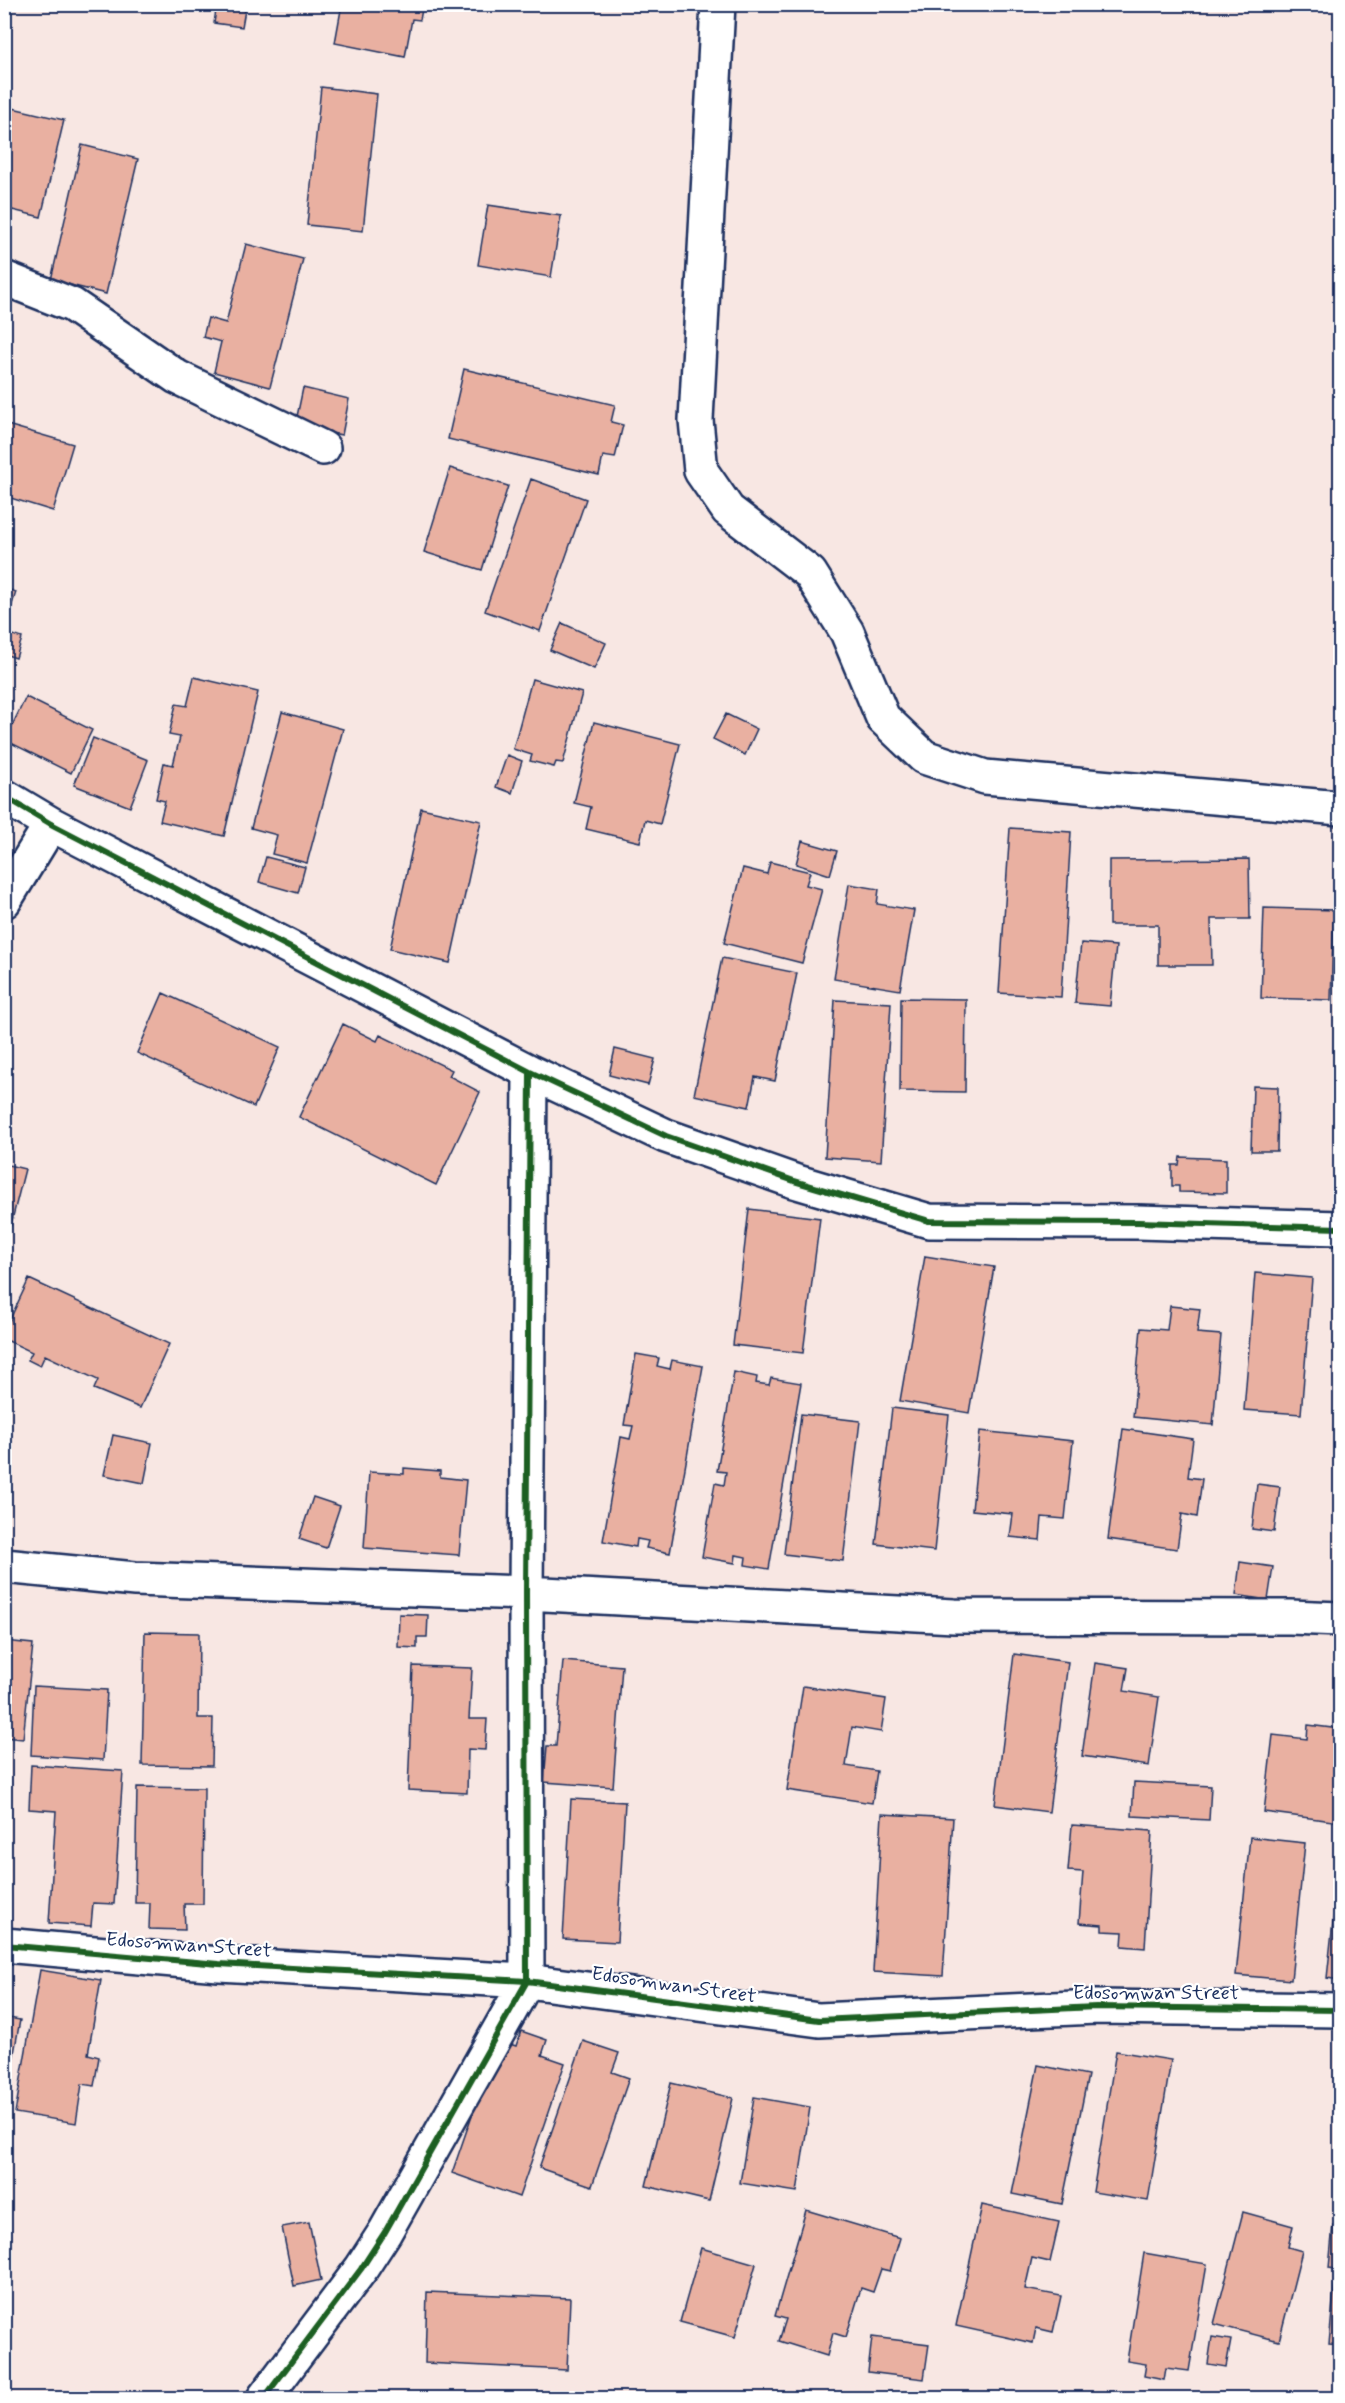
<svg xmlns="http://www.w3.org/2000/svg" width="1345" height="2403" viewBox="0 0 1345 2403" font-family="Mynerve,sans-serif">
  <rect width="100%" height="100%" fill="#f8e7e3"/>
  <filter id="ink" filterUnits="userSpaceOnUse"><feTurbulence type="fractalNoise" baseFrequency=".0167" numOctaves="2"/><feDisplacementMap in="SourceGraphic" scale="12" xChannelSelector="R" yChannelSelector="G"/><feConvolveMatrix kernelMatrix="1 2 1 2 8 2 1 2 1" color-interpolation-filters="sRGB"/></filter>
  <g filter="url(#ink)">
    <!-- building -->
    <path fill="#e9b0a1" stroke="#1b2f5e" stroke-width="1.5" d="M217 4H246L242 27 214 23Z
      M342 4H423L420 20 412 19 405 57 335 43Z
      M321 87 377 94 363 231 307 225Z
      M4 106 64 120 41 217 4 208Z
      M82 145 138 159 106 294 51 280Z
      M488 205 561 216 551 277 478 265Z
      M246 244 303 259 270 387 214 372 221 342 203 337 208 318 226 323Z
      M464 369 615 405 611 422 623 425 615 458 603 456 599 475 448 439Z
      M303 388 349 399 342 435 295 426Z
      M4 424 73 444 53 511 4 496Z
      M450 468 508 486 482 570 424 552Z
      M531 479 586 499 540 631 485 611Z
      M4 588 16 592 4 630Z
      M562 623 606 643 594 669 550 650Z
      M4 632 22 638 16 658 4 654Z
      M194 677 258 692 224 836 160 821 165 801 156 799 164 763 173 765 180 737 169 735 176 704 187 706Z
      M532 679 582 693 563 763 556 762 554 767 530 761 532 755 513 749Z
      M26 697 92 730 71 773 5 740Z
      M282 712 343 729 307 863 272 854 277 835 251 828Z
      M726 714 757 729 745 755 713 739Z
      M594 722 680 744 660 824 645 820 640 842 586 829 591 807 574 803Z
      M93 738 148 760 130 807 74 785Z
      M507 755 522 761 512 793 496 787Z
      M421 808 481 821 450 963 390 949Z
      M1010 828 1071 832 1061 997 999 993Z
      M802 841 837 851 830 875 796 864Z
      M266 857 305 867 298 893 259 882Z
      M1249 859 1250 919H1211L1212 965H1158V925H1109V860Z
      M770 862 810 872 806 885 822 889 802 963 724 943 743 868 767 874Z
      M849 884 879 889 877 904 914 910 900 990 834 979Z
      M1264 908 1334 910 1331 1000 1261 998Z
      M1081 943 1116 946 1110 1006 1075 1003Z
      M722 958 797 973 775 1081 755 1077 749 1107 694 1095Z
      M163 993 280 1047 254 1107 137 1053Z
      M901 998 966 999 965 1092 900 1091Z
      M835 1000 891 1003 881 1161 825 1157Z
      M343 1024 377 1041 380 1035 452 1070 449 1076 480 1092 436 1185 299 1117Z
      M615 1049 655 1059 648 1085 609 1075Z
      M1253 1086 1278 1087 1277 1151H1251Z
      M1180 1157 1226 1159V1193L1179 1192V1186H1172V1165H1179Z
      M4 1164 25 1169 6 1244H4Z
      M749 1209 820 1218 803 1353 733 1345Z
      M925 1256 994 1267 969 1413 900 1401Z
      M1255 1273 1312 1278 1301 1414 1244 1410Z
      M29 1279 169 1344 140 1408 94 1389 98 1380 45 1355 40 1366 28 1360 32 1352 4 1339V1332Z
      M1170 1306 1200 1309 1197 1333 1221 1335 1213 1425 1133 1417 1141 1328 1167 1330Z
      M636 1354 659 1358 657 1366 670 1369 672 1360 703 1366 670 1553 646 1548 648 1541 637 1539 636 1547 603 1541 621 1437 630 1439 633 1426 624 1425Z
      M734 1372 757 1377 756 1383 769 1385 771 1378 801 1383 769 1569 745 1565 746 1557 736 1555 735 1563 702 1557 715 1483 724 1485 726 1472 717 1471Z
      M892 1408 949 1415 934 1551 876 1544Z
      M801 1414 860 1421 843 1561 784 1554Z
      M1123 1429 1193 1439 1188 1477 1202 1479 1197 1517 1182 1514 1177 1549 1108 1539Z
      M980 1431 1073 1441 1065 1519 1042 1517 1040 1540 1010 1537 1013 1514 972 1510Z
      M113 1435 152 1443 144 1483 104 1475Z
      M404 1468 440 1471V1477L466 1480 459 1555 364 1548 369 1472 404 1474Z
      M1257 1484 1280 1487 1274 1532 1252 1529Z
      M313 1497 340 1506 326 1548 299 1539Z
      M1240 1562 1273 1567 1268 1600 1236 1595Z
      M399 1614 428 1615 427 1637H417V1648L398 1647Z
      M145 1632 199 1633 198 1718H213L212 1766 142 1765Z
      M4 1641 33 1644 23 1739 4 1737Z
      M1014 1654 1068 1662 1049 1812 995 1805Z
      M563 1661 622 1666 613 1787 544 1782 547 1746H556Z
      M1095 1663 1128 1668 1124 1691 1159 1697 1149 1766 1082 1756Z
      M413 1666 472 1668 469 1719H487L485 1750 468 1749 467 1793 408 1790Z
      M34 1686 107 1690 103 1760 31 1755Z
      M803 1686 886 1699 881 1732 852 1727 846 1766 877 1771 872 1803 787 1790Z
      M1308 1725 1340 1729 1336 1764H1340V1822L1264 1812 1273 1735 1307 1739Z
      M31 1765 123 1771 114 1904 93 1903 91 1926 49 1923 56 1811 29 1809Z
      M1134 1782 1211 1786 1209 1820 1132 1816Z
      M137 1787 204 1788 203 1904H184L185 1930 149 1929 150 1903H135Z
      M571 1799 625 1802 617 1942 563 1939Z
      M882 1814 953 1818 943 1976 873 1972Z
      M1072 1825 1152 1831 1145 1948 1122 1946 1123 1932 1102 1931V1925L1079 1923 1083 1872 1068 1871Z
      M1250 1837 1305 1843 1291 1980 1236 1975Z
      M1340 1856V1980L1327 1978Z
      M40 1970 101 1980 88 2054 99 2057 94 2086 82 2084 76 2123 15 2113Z
      M4 2017 20 2020 4 2109Z
      M521 2031 547 2040 542 2055 565 2063 519 2197 452 2173 498 2040 516 2046Z
      M583 2041 619 2053 612 2072 629 2078 592 2186 539 2168Z
      M1116 2051 1171 2060 1148 2201 1093 2192Z
      M1038 2065 1088 2075 1062 2204 1012 2194Z
      M671 2083 733 2098 709 2201 646 2186Z
      M754 2097 810 2107 797 2192 740 2183Z
      M982 2205 1059 2222 1050 2262 1032 2258 1025 2289 1061 2296 1053 2332 1036 2328 1033 2343 956 2326Z
      M806 2210 900 2238 890 2271 881 2269 873 2292 861 2288 846 2337 833 2333 827 2356 779 2341 786 2319 775 2316Z
      M1243 2212 1293 2226 1288 2247 1302 2251 1279 2341 1214 2324Z
      M309 2222 321 2280 294 2286 282 2227Z
      M1333 2225 1340 2226V2345L1329 2344 1336 2269 1329 2268Z
      M701 2248 756 2264 735 2337 680 2322Z
      M1144 2253 1207 2264 1189 2371 1166 2368 1164 2380 1144 2376 1146 2364 1127 2361Z
      M427 2292 570 2298 567 2370 425 2363Z
      M872 2337 929 2344 924 2379 868 2372Z
      M1212 2337 1231 2340 1226 2367 1208 2364Z"/>
    <g fill="none" stroke-linecap="round" stroke-linejoin="round">
      <defs>
        <path id="minor" d="M718 4 696 420 701 471 728 510 810 573 847 632 883 718 924 757 985 777 1340 808
          M4 278 72 305 177 377 323 448
          M4 796 51 824 530 1072 666 1136 794 1181 929 1221 1138 1222 1340 1228
          M4 901 51 824
          M4 1566 135 1579 526 1593 954 1616 1290 1617 1340 1619
          M4 1945 219 1964 527 1981 819 2020 1096 2007 1340 2010
          M264 2398 361 2269 385 2232 527 1981 526 1593 530 1072"/>
      </defs>
      <!-- minor casing -->
      <use href="#minor" stroke="#1b2f5e" stroke-width="38"/>
      <!-- minor -->
      <use href="#minor" stroke="#fff" stroke-width="33"/>
      <defs>
        <path id="cycleway" d="M4 796 51 824 530 1072 666 1136 794 1181 929 1221 1138 1222 1340 1228
          M4 1945 219 1964 527 1981 819 2020 1096 2007 1340 2010
          M264 2398 361 2269 385 2232 527 1981 526 1593 530 1072"/>
      </defs>
      <!-- cycleway casing -->
      <use href="#cycleway" stroke="#fff" stroke-width="10"/>
      <!-- cycleway -->
      <use href="#cycleway" stroke="#1b5e20" stroke-width="6"/>
    </g>
  </g>
  <g text-anchor="middle" stroke-width="4.5" stroke-linejoin="round" paint-order="stroke">
    <!-- street labels -->
    <g font-size="20" fill="#1b2f5e" stroke="#fff">
      <text transform="translate(189 1944) rotate(4)" y="7">Edosomwan Street</text>
      <text transform="translate(674 1984) rotate(8)" y="7">Edosomwan Street</text>
      <text x="1156" y="1999">Edosomwan Street</text>
    </g>
  </g>
  <!-- margin -->
  <rect width="1345" height="2403" fill="none" stroke="#fff" stroke-width="24"/>
  <rect x="12" y="12" width="1321" height="2379" fill="none" stroke="#1b2f5e" stroke-width="2" filter="url(#ink)"/>
</svg>
